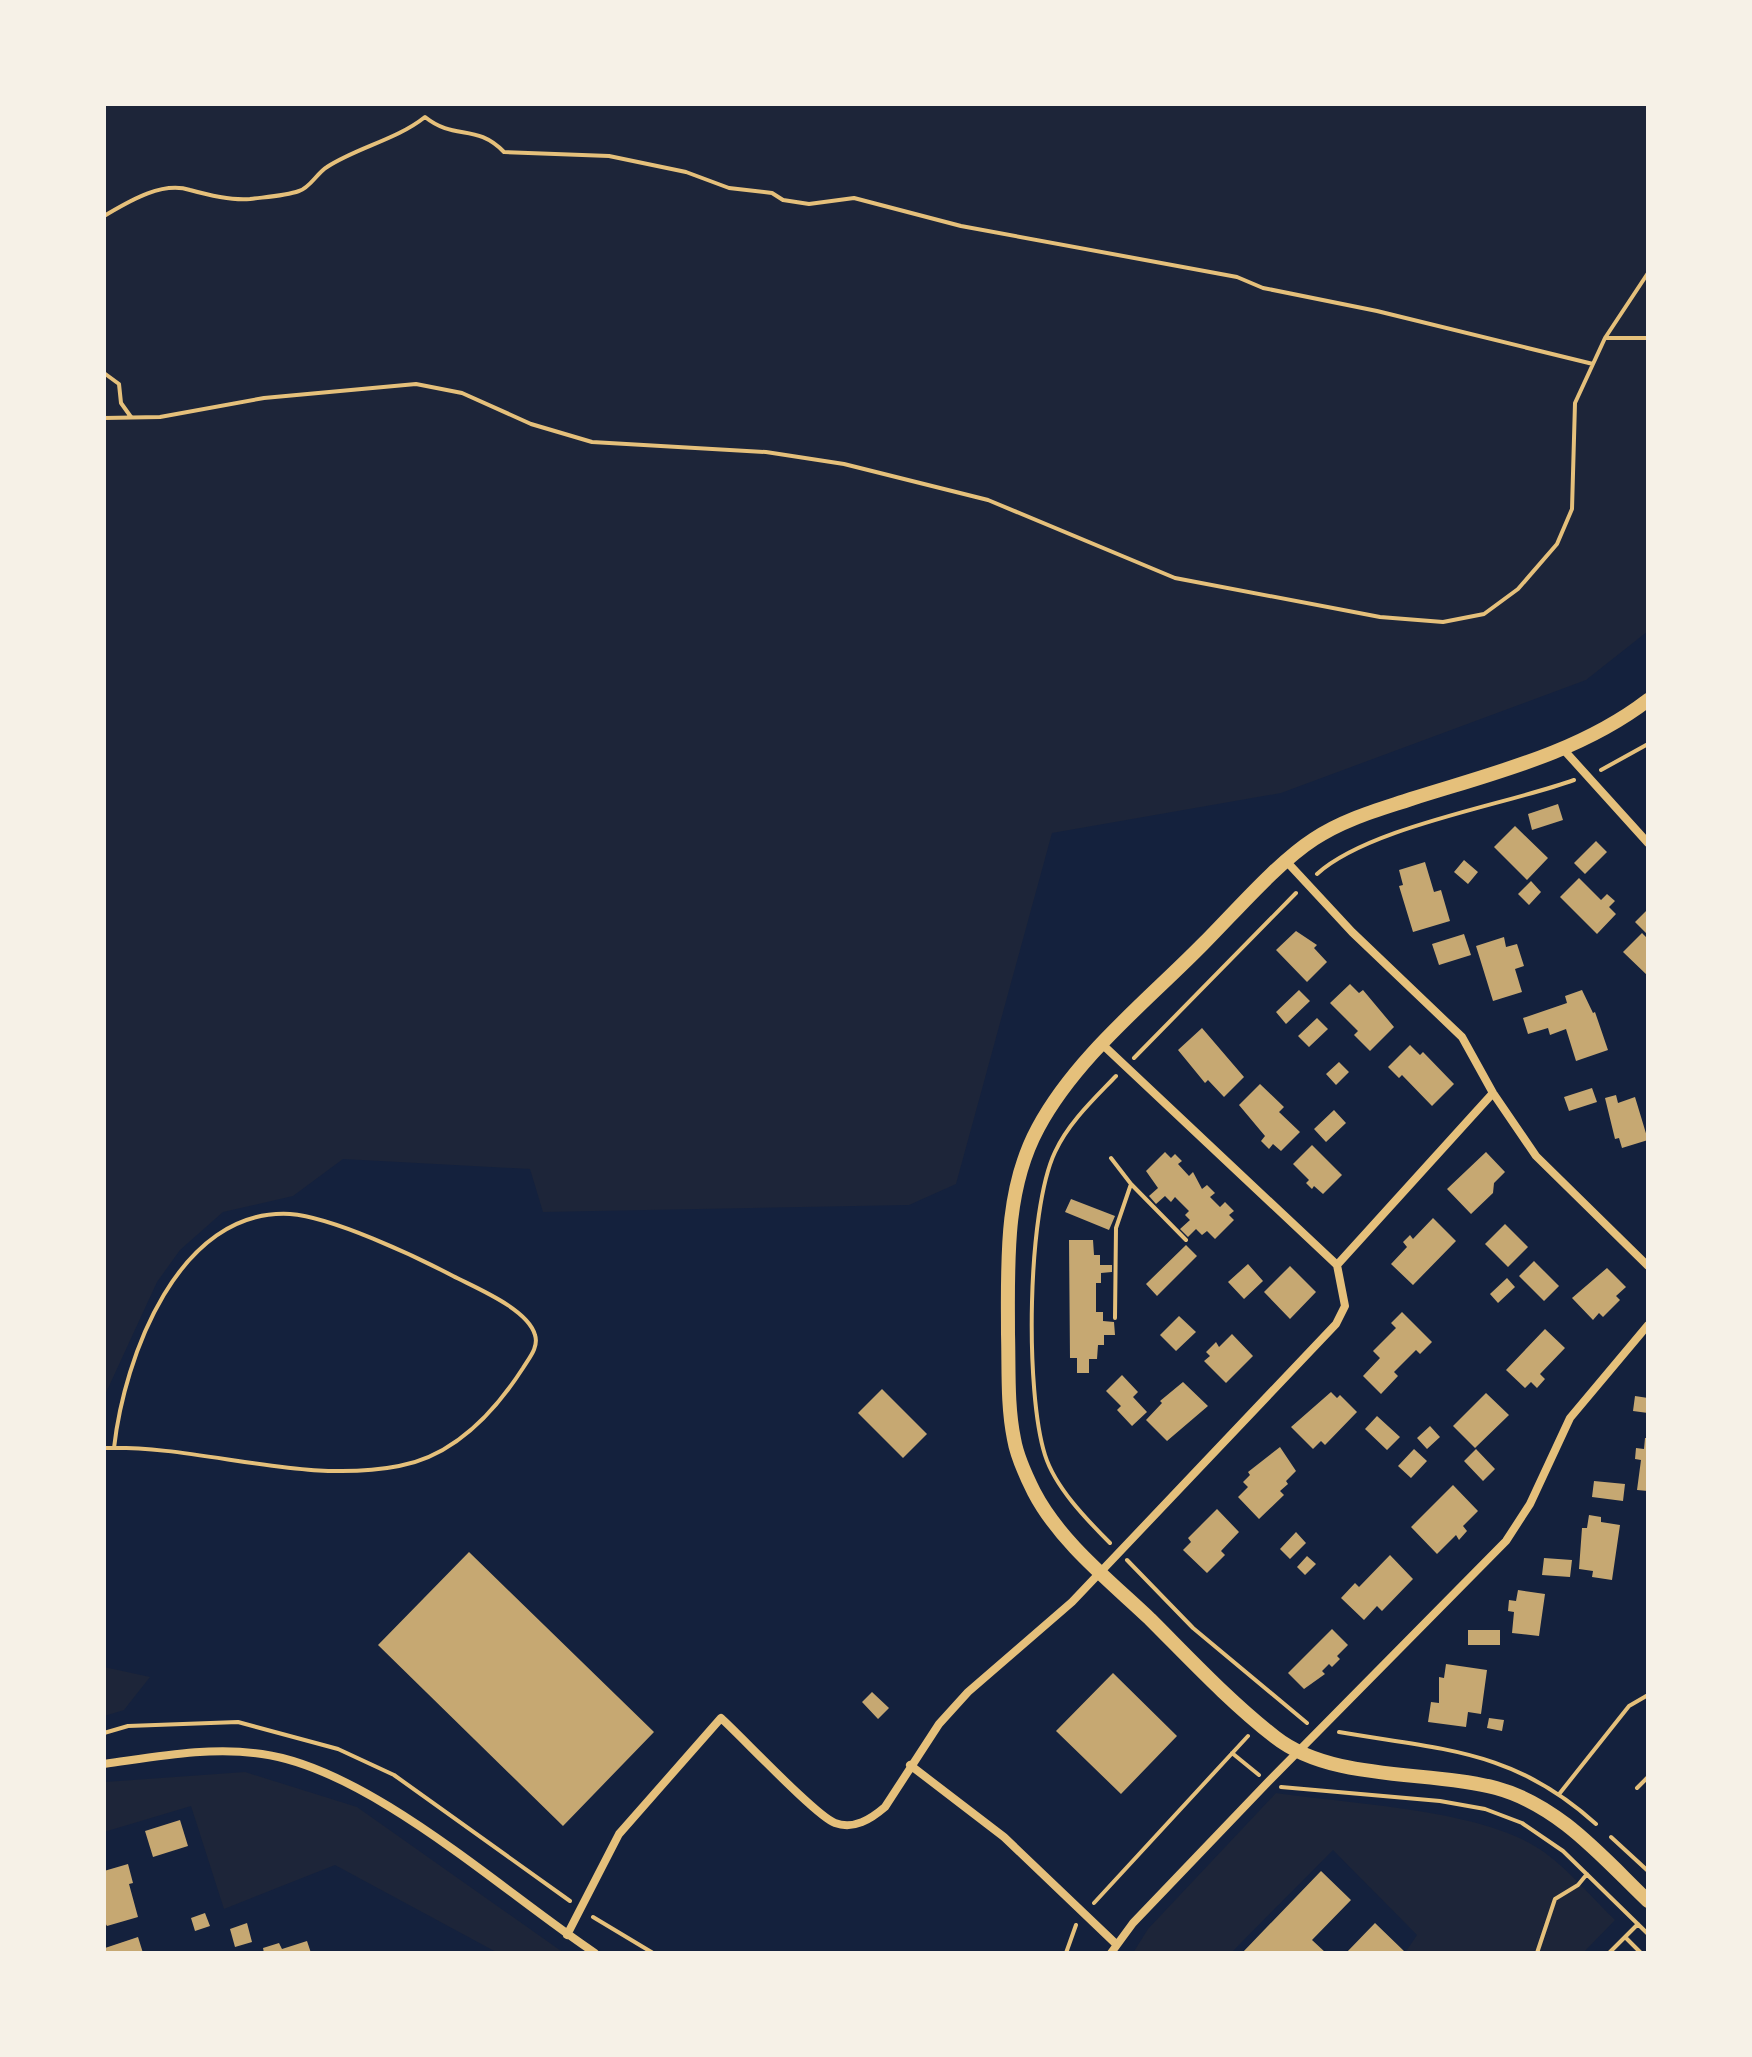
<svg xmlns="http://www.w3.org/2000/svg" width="1752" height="2057" viewBox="0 0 1752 2057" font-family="Arial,sans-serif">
  <rect width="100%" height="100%" fill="#14213d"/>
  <!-- green -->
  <path fill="#1d2539" d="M104 104H1648V631L1586 680 1281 793 1052 833 956 1184 909 1205 543 1212 530 1169 343 1159 293 1196 223 1212 180 1250 157 1282 104 1397Z
    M104 1667 150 1677 124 1710 104 1716Z
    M245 1772 357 1807 564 1953H498L335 1865 224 1909 191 1806 104 1832 105 1782Z
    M1276 1793C1349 1804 1485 1809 1544 1852 1570 1871 1592 1898 1615 1920L1583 1953H1405L1417 1935 1333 1850 1231 1953H1133L1148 1929Z"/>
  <!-- building -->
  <path fill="#c6a872" d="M1558 804 1563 820 1532 830 1528 814Z
    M1515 826 1548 858 1527 880 1494 847Z
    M1596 841 1607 852 1585 874 1574 863Z
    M1464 860 1478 872 1468 884 1454 872Z
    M1425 862 1434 892 1441 890 1450 921 1413 932 1399 886 1403 885 1399 870Z
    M1579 878 1601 900 1607 894 1615 901 1609 907 1616 914 1597 934 1560 897Z
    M1531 881 1541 892 1529 905 1518 894Z
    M1648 909V931L1646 933 1635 922Z
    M1296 931 1317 945 1314 948 1327 962 1307 982 1276 950Z
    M1642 933 1648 939V976L1623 952Z
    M1464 934 1471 955 1439 965 1432 944Z
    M1504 937 1506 947 1517 944 1524 966 1515 969 1522 992 1493 1001 1476 946Z
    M1350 984 1359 993 1363 990 1394 1027 1370 1051 1354 1035 1358 1031 1330 1003Z
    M1299 990 1310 1001 1286 1024 1276 1012Z
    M1582 990 1593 1013 1595 1012 1608 1050 1576 1061 1566 1029 1550 1035 1548 1028 1528 1034 1523 1018 1567 1003 1565 996Z
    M1317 1018 1328 1029 1309 1047 1298 1036Z
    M1202 1028 1244 1077 1224 1097 1208 1080 1205 1083 1178 1050Z
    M1410 1045 1420 1055 1423 1052 1454 1084 1432 1106 1402 1075 1399 1078 1388 1067Z
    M1339 1062 1349 1072 1336 1085 1326 1074Z
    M1260 1084 1284 1107 1279 1112 1300 1132 1281 1151 1273 1144 1269 1149 1261 1141 1265 1136 1239 1105Z
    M1592 1088 1597 1102 1569 1111 1564 1097Z
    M1616 1095 1618 1103 1635 1097 1648 1140 1622 1148 1619 1138 1615 1139 1605 1098Z
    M1334 1110 1346 1123 1326 1142 1314 1129Z
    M1312 1145 1342 1175 1323 1194 1314 1186 1312 1189 1306 1183 1309 1180 1293 1164Z
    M1165 1152 1171 1158 1175 1154 1182 1161 1178 1164 1189 1176 1193 1172 1202 1189 1207 1185 1215 1193 1210 1197 1220 1207 1225 1202 1234 1211 1229 1215 1234 1220 1215 1239 1207 1231 1202 1235 1196 1229 1188 1237 1180 1229 1190 1220 1185 1215 1189 1211 1175 1197 1171 1202 1165 1196 1156 1204 1149 1196 1158 1188 1146 1171Z
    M1486 1152 1505 1172 1494 1183 1493 1193 1471 1214 1447 1189Z
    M1071 1199 1115 1216 1109 1230 1065 1212Z
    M1433 1218 1456 1241 1413 1285 1391 1264 1407 1247 1403 1242 1410 1235 1413 1239Z
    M1505 1224 1528 1247 1508 1267 1485 1244Z
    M1069 1240H1093L1094 1255H1100V1265H1112V1272L1101 1273V1283H1096V1312H1103V1321L1114 1322 1115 1335H1104V1345H1098L1097 1359H1089V1373H1077V1358H1070Z
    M1186 1245 1197 1256 1157 1296 1146 1284Z
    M1534 1261 1559 1286 1544 1301 1519 1276Z
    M1248 1264 1263 1281 1244 1299 1228 1282Z
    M1290 1266 1316 1292 1290 1319 1264 1292Z
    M1607 1268 1626 1287 1616 1296 1620 1300 1603 1317 1599 1313 1593 1320 1572 1298Z
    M1507 1278 1515 1287 1498 1303 1490 1294Z
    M1402 1312 1432 1342 1420 1354 1416 1350 1394 1372 1398 1376 1381 1394 1363 1376 1380 1358 1373 1351 1396 1328 1391 1323Z
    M1179 1316 1196 1332 1176 1351 1160 1335Z
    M1545 1329 1565 1348 1540 1374 1545 1379 1537 1388 1531 1382 1525 1388 1506 1370Z
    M1232 1334 1253 1356 1226 1383 1204 1361 1210 1356 1206 1352 1216 1342 1219 1347Z
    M1122 1375 1138 1392 1133 1397 1147 1412 1132 1426 1117 1410 1121 1406 1106 1391Z
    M1183 1382 1208 1406 1167 1441 1146 1420 1162 1403 1160 1401Z
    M882 1389 927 1434 903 1458 858 1413Z
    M1331 1392 1337 1398 1340 1395 1357 1412 1325 1445 1321 1441 1313 1449 1291 1427Z
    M1486 1393 1509 1415 1475 1448 1453 1426Z
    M1635 1396 1648 1398V1413L1633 1411Z
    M1377 1416 1400 1437 1387 1450 1365 1429Z
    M1430 1426 1440 1437 1427 1449 1417 1438Z
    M1645 1438H1648V1491L1637 1490 1641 1460 1635 1459 1636 1448 1644 1449Z
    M1280 1447 1296 1471 1286 1481 1288 1484 1280 1491 1284 1495 1259 1519 1238 1497 1248 1487 1243 1482 1250 1475 1248 1472Z
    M1414 1449 1427 1461 1411 1478 1398 1466Z
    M1476 1449 1495 1469 1483 1481 1464 1461Z
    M1594 1481 1625 1484 1623 1501 1592 1497Z
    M1453 1485 1478 1511 1463 1526 1467 1531 1459 1540 1456 1535 1437 1554 1411 1527Z
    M1217 1509 1239 1532 1221 1551 1225 1555 1207 1573 1183 1550 1191 1542 1188 1538Z
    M1589 1515 1601 1517V1522L1620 1525 1612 1580 1592 1577 1593 1571 1579 1569 1582 1528H1587Z
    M1296 1532 1306 1543 1290 1559 1280 1549Z
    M469 1552 654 1732 563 1826 378 1645Z
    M1390 1555 1413 1579 1382 1611 1377 1606 1364 1620 1341 1598 1355 1583 1359 1587Z
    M1307 1556 1316 1564 1305 1575 1297 1567Z
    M1544 1558 1572 1560 1570 1577 1542 1575Z
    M1518 1590 1545 1594 1539 1636 1512 1633 1514 1612 1508 1611 1509 1600 1516 1601Z
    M1332 1629 1348 1645 1337 1656 1340 1659 1332 1667 1329 1664 1322 1671 1325 1674 1304 1689 1288 1673Z
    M1468 1630H1500V1645H1468Z
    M1446 1664 1487 1670 1481 1714 1468 1712 1466 1727 1428 1722 1431 1702 1439 1703V1677L1444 1678Z
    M1113 1673 1177 1736 1121 1794 1056 1731Z
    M872 1692 889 1708 878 1719 862 1702Z
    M1489 1718 1504 1720 1502 1731 1487 1728Z
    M180 1820 188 1846 153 1857 145 1831Z
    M128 1864 133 1883 129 1884 138 1917 107 1926 104 1921V1871Z
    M1321 1871 1351 1900 1312 1940 1326 1953H1242Z
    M205 1913 210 1926 195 1931 191 1918Z
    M247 1923 252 1942 235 1947 230 1929Z
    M1375 1923 1405 1952 1346 1953Z
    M138 1937 143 1953H106L105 1948Z
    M307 1941 311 1953H264L263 1948 279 1943 282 1949Z"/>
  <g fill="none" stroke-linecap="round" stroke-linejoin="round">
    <!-- path -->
    <path stroke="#e5c07b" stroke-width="4" d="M104 216C128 202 161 181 190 190 208 195 231 201 250 199 265 197 285 196 299 191 310 188 317 173 327 167 358 147 396 140 425 117 455 141 476 123 504 152L609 156 686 172 729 188 772 193 783 200 809 204 854 198 961 226 1237 277 1263 288 1377 311 1593 364
      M1605 338H1648
      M104 373 119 384 121 403 131 417
      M104 418 160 417 264 398 416 384 462 393 531 424 592 442 766 452 844 464 988 500 1175 578 1380 617 1443 622 1484 614 1518 589 1557 544 1572 509 1575 403 1605 338 1648 273
      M1601 770 1648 744
      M1317 874C1369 827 1505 805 1574 780
      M1134 1058 1296 893
      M1111 1158 1131 1184 1116 1228 1115 1318
      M1131 1184 1186 1240
      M104 1448C201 1445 302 1485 399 1466 454 1456 494 1413 523 1368 529 1358 539 1347 535 1335 528 1309 476 1288 453 1276 415 1256 332 1217 290 1214 178 1208 124 1358 114 1448
      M1110 1543C1086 1519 1055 1487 1045 1455 1025 1392 1027 1211 1055 1152 1069 1122 1094 1099 1116 1076
      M1127 1560 1193 1628 1307 1723
      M1339 1732C1443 1750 1513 1749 1596 1824
      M104 1733 128 1726 238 1722 338 1749 394 1775 570 1901
      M1232 1753 1259 1775
      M1281 1787 1440 1801 1485 1809 1522 1823 1563 1851 1648 1934
      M1637 1788 1648 1777
      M1560 1793 1629 1706 1648 1695
      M1611 1837 1648 1871
      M1094 1903 1248 1736
      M593 1917 653 1953
      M1626 1938 1641 1953
      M1066 1953 1076 1925
      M1537 1953 1555 1899 1578 1885 1587 1874
      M1609 1953 1638 1924"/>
    <!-- minor -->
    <path stroke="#e5c07b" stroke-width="8" d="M1563 749 1648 843
      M1287 862 1352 932 1462 1037 1493 1093 1536 1156 1648 1266
      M1103 1045 1337 1265
      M104 1764C155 1757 210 1746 262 1754 370 1769 503 1892 595 1953
      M910 1765 1004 1837 1116 1944
      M567 1935 619 1834 721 1718C742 1737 816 1816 835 1823 854 1830 871 1819 885 1807L939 1724 968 1692 1072 1602 1336 1324 1345 1306 1337 1265 1493 1093
      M1111 1953 1133 1923 1268 1782 1506 1541 1530 1504 1570 1418 1648 1325"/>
    <!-- tertiary -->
    <path stroke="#e5c07b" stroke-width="14" d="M1648 700C1579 753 1493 773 1411 799 1378 810 1344 819 1314 839 1277 863 1235 912 1203 944 1147 1001 1076 1057 1038 1128 1004 1191 1008 1265 1008 1334 1009 1368 1007 1405 1014 1439 1017 1457 1026 1476 1034 1492 1060 1542 1110 1581 1150 1619 1190 1659 1230 1702 1275 1737 1332 1782 1429 1770 1496 1788 1559 1805 1603 1858 1648 1901"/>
  </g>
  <!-- border -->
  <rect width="1752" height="2057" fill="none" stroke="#f6f1e7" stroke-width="212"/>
</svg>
